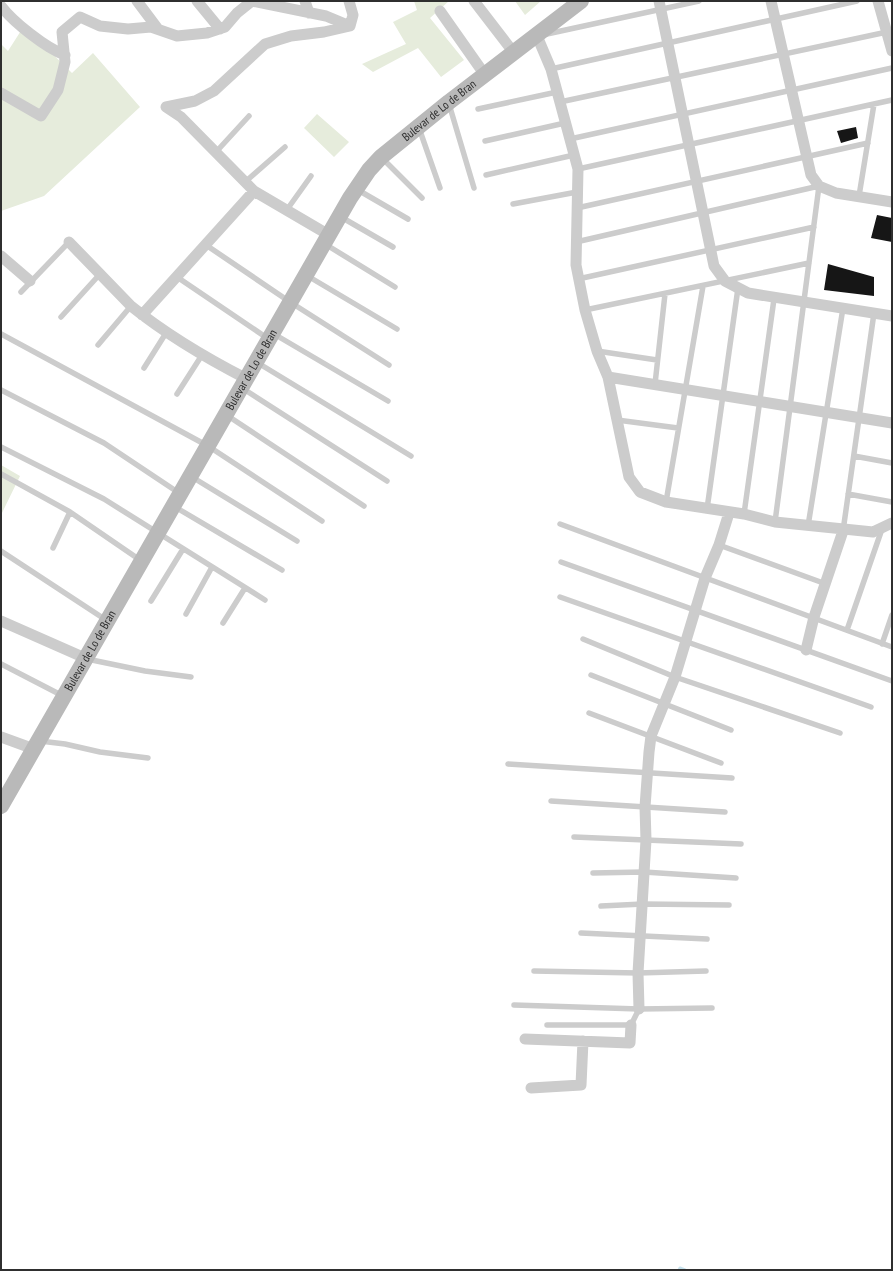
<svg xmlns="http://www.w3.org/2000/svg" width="893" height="1271" viewBox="0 0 893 1271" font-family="'PT Sans Narrow',sans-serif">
  <rect width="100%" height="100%" fill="#fff"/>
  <!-- green -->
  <path fill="#e6ecdc" d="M414 1H449L430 18 464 60 441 77 418 48 373 72 362 64 406 44 393 22 417 10Z
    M515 1H541L525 15Z
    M24 26 72 73 93 53 140 107 44 196 1 211V44L8 51Z
    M317 114 349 142 334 157 304 128Z
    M1 465 20 476 1 515Z"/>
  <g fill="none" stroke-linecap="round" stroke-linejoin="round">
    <!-- stream -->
    <path stroke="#c7e2ed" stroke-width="3" d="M679 1270 680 1268 685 1270"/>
  </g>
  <!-- building -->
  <path fill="#161616" d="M856 127 858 138 841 143 837 131Z
    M877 215 892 218V242L871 238Z
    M828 264 874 277V296L824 290Z"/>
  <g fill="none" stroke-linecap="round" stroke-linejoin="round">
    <!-- lane -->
    <path stroke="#ccc" stroke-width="5.5" d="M547 34 699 1
      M551 69 857 1
      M560 102 887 32
      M449 104 474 188
      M478 109 557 92
      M419 128 440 188
      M570 139 892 68
      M485 141 565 123
      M216 152 249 116
      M381 157 422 198
      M578 169 892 100
      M486 175 574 155
      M245 182 285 147
      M358 190 408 219
      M859 196 874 104
      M513 204 577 192
      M577 208 868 143
      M286 211 311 176
      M341 217 393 247
      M576 242 819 186 775 522
      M325 244 395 287
      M206 245 290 302 389 365
      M306 275 397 329
      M177 277 267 338
      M578 279 814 227
      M21 292 69 242
      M585 310 809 263
      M61 317 100 274
      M1 334 208 446 322 521
      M274 334 388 401
      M98 345 131 306
      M597 351 657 360
      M258 363 411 456
      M144 368 166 333
      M655 384 665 294
      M242 388 387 481
      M1 390 104 443 179 493
      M177 394 202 355
      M228 416 364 506
      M617 420 678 428
      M1 447 104 499 265 600
      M854 456 892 463
      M1 474 70 512 140 560
      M192 477 297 541
      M848 494 892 502
      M666 502 703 286
      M175 507 282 570
      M707 509 738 288
      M744 514 774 299
      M560 524 892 647
      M808 526 843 308
      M843 531 874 313
      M719 545 826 584
      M53 548 70 512
      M1 551 106 620
      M561 562 892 681
      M560 597 871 707
      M151 601 183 549
      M186 614 212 567
      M223 623 245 588
      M847 630 882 529
      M583 639 675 677 840 733
      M882 644 892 615
      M87 659 145 671 191 677
      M1 664 63 696
      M591 675 731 730
      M589 713 721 763
      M40 741 65 744 100 752 148 758
      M508 764 732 778
      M551 801 725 812
      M574 837 741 844
      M593 873 644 872 736 878
      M601 906 643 904 729 905
      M581 933 707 939
      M534 971 638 973 706 971
      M514 1005 639 1009 712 1008
      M547 1025H631L639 1009"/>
    <!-- street -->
    <path stroke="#ccc" stroke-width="11" d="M137 1 158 29
      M197 1 220 29
      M305 1 309 13
      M349 1 353 15 350 26
      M474 1 514 53
      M659 1 714 266 725 281 748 293 892 316
      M771 1 811 175 819 186 836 193 892 202
      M878 1 892 51
      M1 6C13 22 46 48 65 55
      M440 11 485 75
      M537 36 551 69 578 169 576 265 585 310 597 351 608 377 629 477 640 492 666 502 744 514 775 522 873 532 892 523
      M1 93 41 116 58 90 65 62 62 32 80 17 100 26 128 29 151 27 177 36 207 33 225 27 237 13 252 1 326 16 350 26 324 32 291 36 265 44 214 91 195 101 166 107 181 117 254 191 329 235
      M69 242 131 306C167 335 206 358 247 379
      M1 256 30 281
      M142 315 254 191
      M608 377 892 423
      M1 621 85 658
      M806 650 814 617 843 531
      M1 737 34 749
      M639 1009 638 973 646 840 645 807 649 752 651 736 675 677 705 578 719 545 729 513
      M525 1039 630 1043 631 1025
      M531 1088 581 1085 583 1041"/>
    <!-- secondary -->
    <path stroke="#b9b9b9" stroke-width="16" id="s1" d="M1 806 350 198 369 170 381 157 449 102 581 1"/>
  </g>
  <g text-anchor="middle" stroke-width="4" stroke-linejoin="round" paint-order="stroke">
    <!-- street labels -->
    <g font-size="12" fill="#2f2f2f" stroke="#fff">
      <text dy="4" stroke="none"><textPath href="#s1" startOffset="827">Bulevar de Lo de Bran</textPath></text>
      <text dy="4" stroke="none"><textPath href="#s1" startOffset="503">Bulevar de Lo de Bran</textPath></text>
      <text dy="4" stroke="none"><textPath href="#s1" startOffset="179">Bulevar de Lo de Bran</textPath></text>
    </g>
  </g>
  <!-- border -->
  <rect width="893" height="1271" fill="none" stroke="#2f2f2f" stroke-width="4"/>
</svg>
